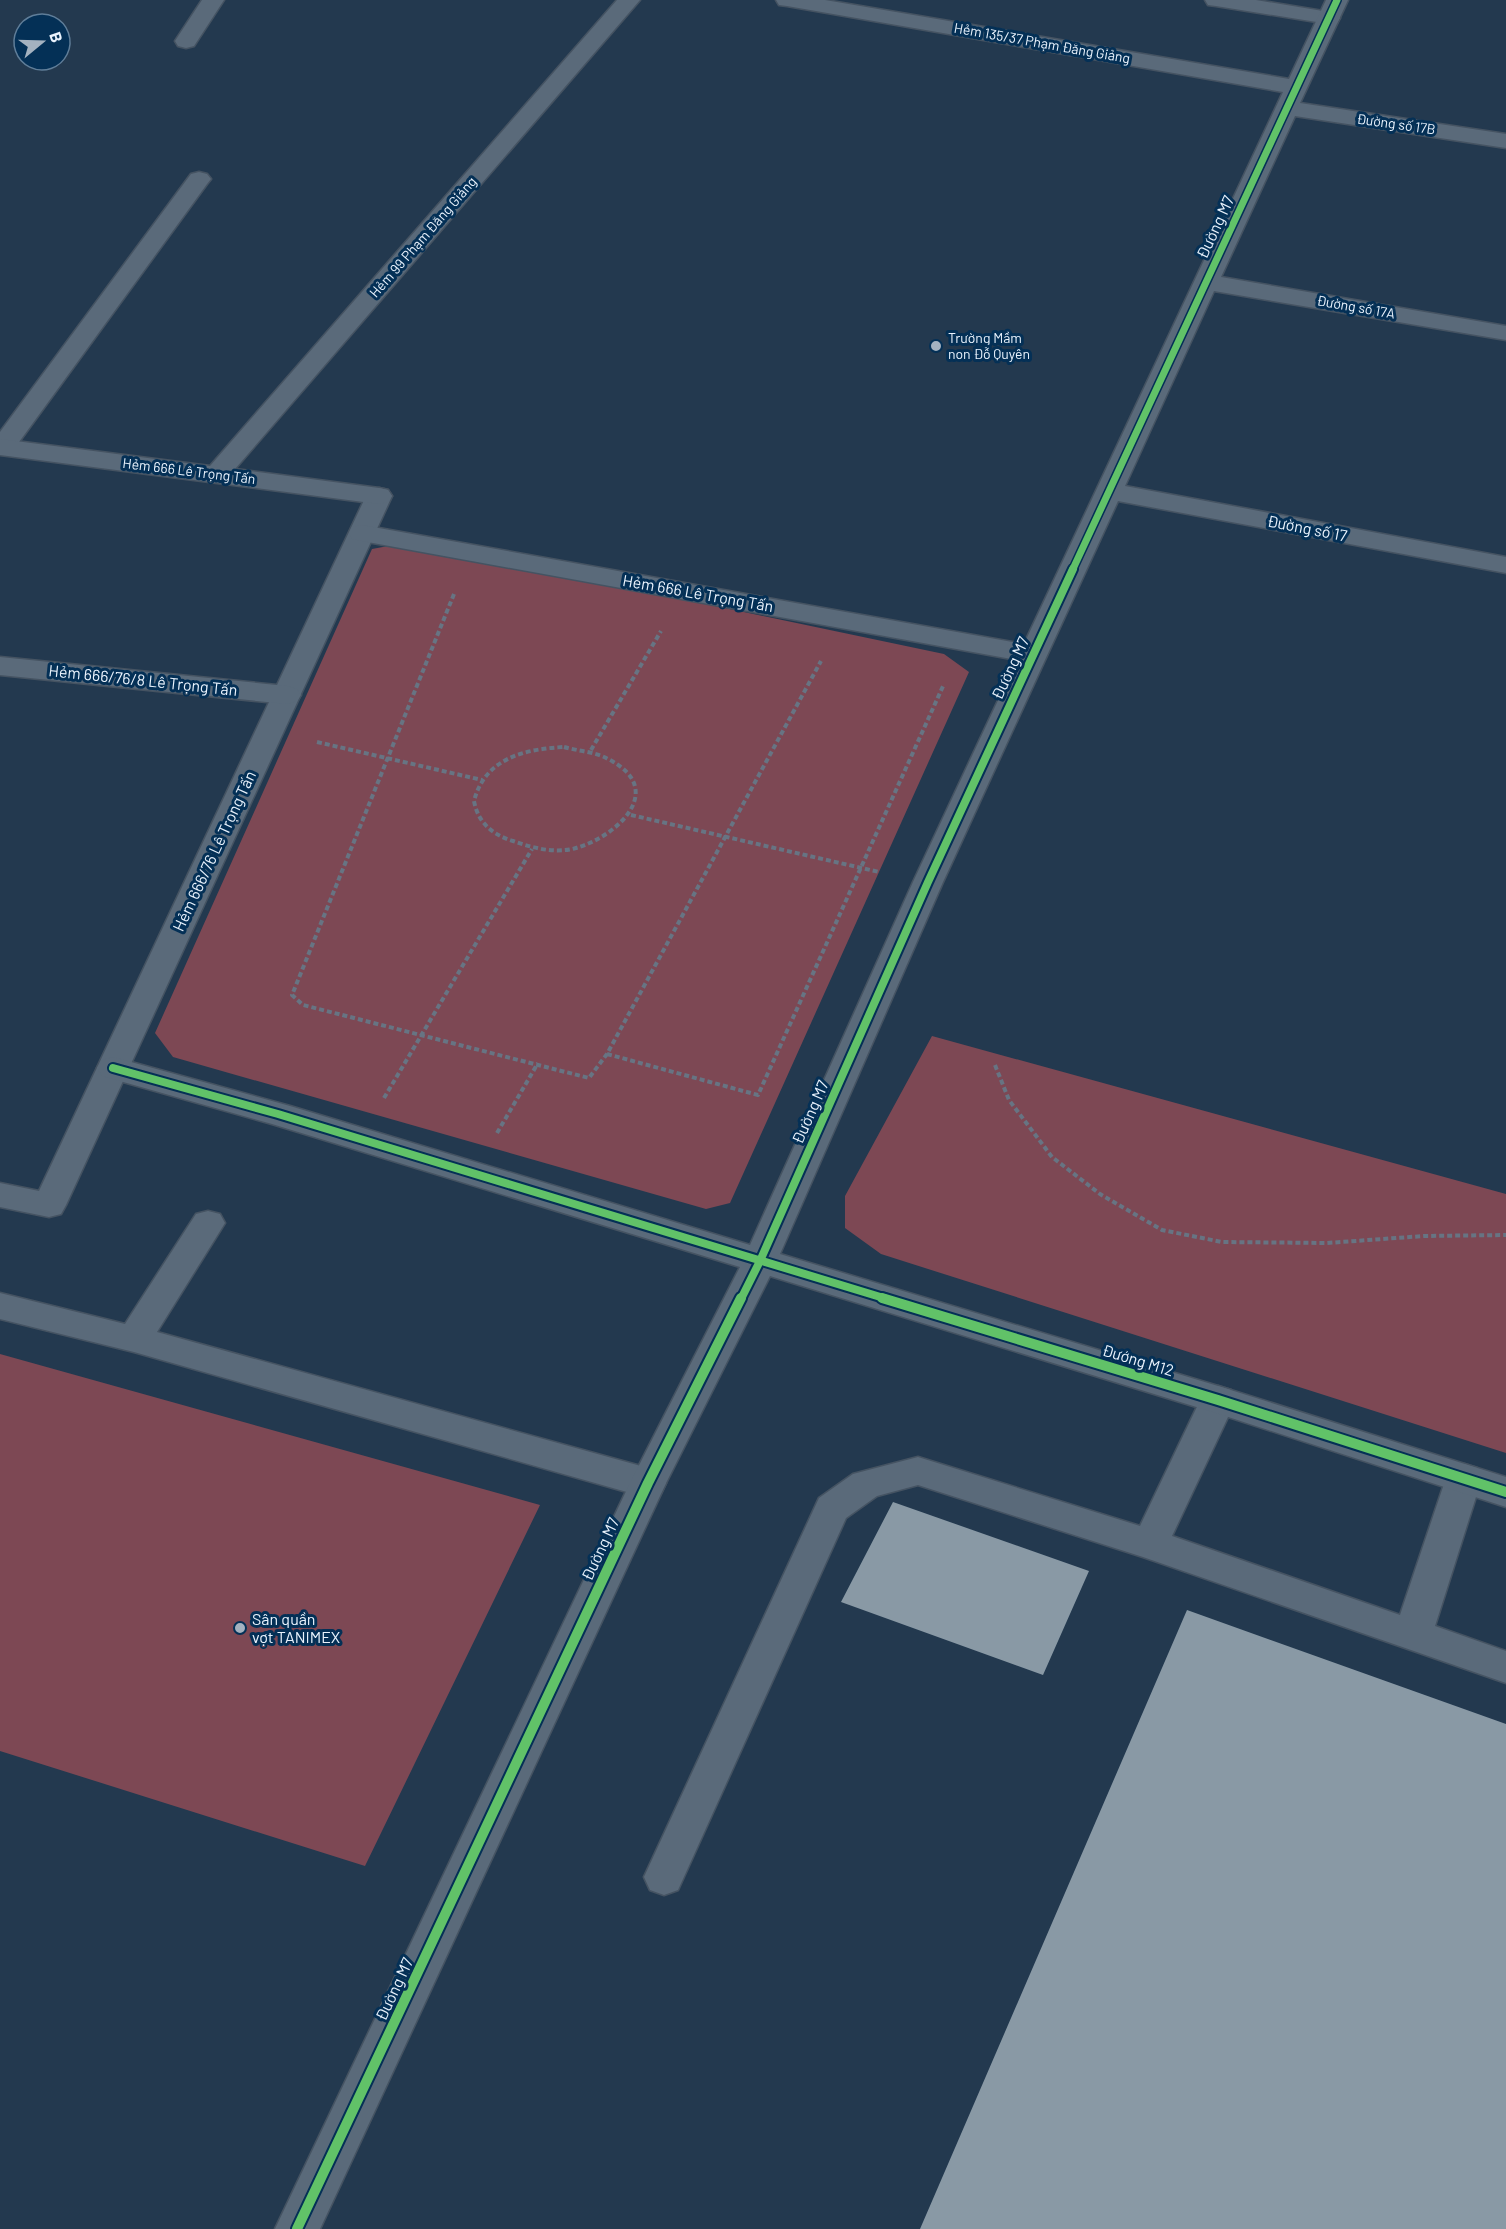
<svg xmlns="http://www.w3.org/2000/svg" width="1506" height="2229" viewBox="0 0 1506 2229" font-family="Barlow,sans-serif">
  <rect width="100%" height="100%" fill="#23394f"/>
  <!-- green -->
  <path fill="#7d4854" d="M410 542 944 654 969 672 730 1203 706 1209 173 1057 155 1033 372 549Z
    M932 1036 1506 1194V1453L881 1254 845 1228V1196Z
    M0 1354 540 1505 365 1866 0 1751Z"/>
  <!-- building -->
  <path fill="#8999a5" d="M893 1502 1089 1571 1043 1675 841 1602Z
    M1187 1610 1506 1724V2229H920Z"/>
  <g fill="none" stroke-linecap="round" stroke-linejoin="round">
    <defs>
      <path id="service" d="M202 0H224L194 46 186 48 178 46 175 41Z
        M1205 0H1256L1329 12 1337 13 1340 18 1337 23 1329 24 1216 6 1208 5Z
        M199 172 207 174 211 179 207 184 11 453 0 454V432L191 174Z
        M379 488 388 490 392 496 66 1205 61 1214 49 1217 0 1207V1183L39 1191 366 496 370 490Z
        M208 1211 220 1214 225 1223 157 1332 648 1468 661 1473 666 1483 661 1493 648 1498 134 1352 0 1319V1293L125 1324 196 1214Z
        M1218 1386 1231 1390 1236 1400 1172 1536 1400 1615 1446 1478 1451 1468 1464 1464 1477 1468 1482 1478 1435 1626 1506 1651V1683L1143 1557 918 1485 877 1496 846 1518 678 1890 664 1895 650 1890 644 1877 819 1498 853 1474 918 1457 1140 1526 1205 1390Z"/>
      <path id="minor" d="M617 0H640L235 469 379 488 388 490 392 496 388 502 379 504 0 455V439L210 466Z
        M776 0H825L1289 79 1326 0H1348L1300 103 1506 134V148L1295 116 1221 277 1506 326V340L1214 291 1125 486 1506 557V573L1118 501 943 882 780 1254 1218 1386 1506 1477V1507L1216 1413 770 1276 666 1483 320 2229H275L630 1483 740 1267 272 1124 102 1076 97 1068 102 1060 113 1057 290 1106 750 1245 913 882 1017 660 362 541 352 539 349 533 352 527 362 525 1024 644 1283 92 787 6 779 5Z
        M0 657 287 686 297 689 301 695 297 701 287 704 0 675Z"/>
    </defs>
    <!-- service casing -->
    <use href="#service" stroke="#455362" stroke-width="3"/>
    <!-- minor casing -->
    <use href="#minor" stroke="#455362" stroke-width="3"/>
    <!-- path -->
    <path stroke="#677483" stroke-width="4" stroke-dasharray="5 3" stroke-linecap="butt" d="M454 594 292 995 303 1005 589 1078 607 1054 821 661
      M317 742 482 780
      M564 747C578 751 596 752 608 759 668 789 618 836 576 848 555 854 533 848 513 841 493 835 478 823 474 801 485 758 525 749 564 747Z
      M591 750 661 631
      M631 815 879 872
      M607 1054 758 1095 944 684
      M995 1065 1009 1100 1052 1157 1100 1194 1162 1230 1222 1242 1327 1243 1424 1236 1506 1235
      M384 1098 532 849
      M497 1133 538 1063"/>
    <!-- service -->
    <use href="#service" fill="#5a6a7a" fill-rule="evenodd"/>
    <!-- minor -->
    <use href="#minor" fill="#5a6a7a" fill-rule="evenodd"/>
    <defs>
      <path id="cycleway-far2" d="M1072 571 1337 0"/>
      <path id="cycleway-far1" d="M113 1068 278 1114 887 1299
        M741 1299 760 1261 928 882 1073 569"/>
      <path id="cycleway" d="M882 1298 1218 1400 1506 1492
        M297 2229 648 1483 741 1298"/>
    </defs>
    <!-- cycleway-far2 casing -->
    <use href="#cycleway-far2" stroke="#043056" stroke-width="10"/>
    <!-- cycleway-far1 casing -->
    <use href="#cycleway-far1" stroke="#043056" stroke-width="12"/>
    <!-- cycleway casing -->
    <use href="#cycleway" stroke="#043056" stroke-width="14"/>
    <!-- cycleway-far2 -->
    <use href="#cycleway-far2" stroke="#61c268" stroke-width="7"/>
    <!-- cycleway-far1 -->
    <use href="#cycleway-far1" stroke="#61c268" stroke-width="8"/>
    <!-- cycleway -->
    <use href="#cycleway" stroke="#61c268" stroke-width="10"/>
  </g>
  <!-- markers -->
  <g fill="#a4b2c0" stroke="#043056" stroke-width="2">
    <circle cx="936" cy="346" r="6"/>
    <circle cx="240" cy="1628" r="6"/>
  </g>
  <g text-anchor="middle" stroke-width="6" stroke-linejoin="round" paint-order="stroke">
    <!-- far-street labels -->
    <g font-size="14" fill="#eaf3fd" stroke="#043056">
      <text transform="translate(1042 43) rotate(10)" y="5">Hẻm 135/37 Phạm Đăng Giảng</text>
      <text transform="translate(1396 124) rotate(8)" y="5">Đường số 17B</text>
      <text transform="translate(423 237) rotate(-49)" y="5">Hẻm 99 Phạm Đăng Giảng</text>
      <text transform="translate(1356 307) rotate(10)" y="5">Đường số 17A</text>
      <text transform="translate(189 471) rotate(7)" y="5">Hẻm 666 Lê Trọng Tấn</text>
    </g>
    <!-- far-poi labels -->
    <g font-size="14" fill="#eaf3fd" stroke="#043056" text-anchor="start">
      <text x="948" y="343">Trường Mầm<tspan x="948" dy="16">non Đỗ Quyên</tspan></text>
    </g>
    <!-- street labels -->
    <g font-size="16" fill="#eaf3fd" stroke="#043056">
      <text transform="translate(1215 227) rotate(-65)" y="6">Đường M7</text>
      <text transform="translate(1307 528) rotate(11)" y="6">Đường số 17</text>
      <text transform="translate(698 593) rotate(10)" y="6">Hẻm 666 Lê Trọng Tấn</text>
      <text transform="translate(1010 668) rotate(-65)" y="6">Đường M7</text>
      <text transform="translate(143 680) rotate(6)" y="6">Hẻm 666/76/8 Lê Trọng Tấn</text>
      <text transform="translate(214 851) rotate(-65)" y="6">Hẻm 666/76 Lê Trọng Tấn</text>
      <text transform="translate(810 1112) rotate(-66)" y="6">Đường M7</text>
      <text transform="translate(1138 1360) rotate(17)" y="6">Đướng M12</text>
      <text transform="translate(600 1549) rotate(-65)" y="6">Đường M7</text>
      <text transform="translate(394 1989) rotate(-65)" y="6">Đường M7</text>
    </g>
    <!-- poi labels -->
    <g font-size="16" fill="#eaf3fd" stroke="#043056" text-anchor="start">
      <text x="252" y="1625">Sân quần<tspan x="252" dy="18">vợt TANIMEX</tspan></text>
    </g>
  </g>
  <!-- north arrow -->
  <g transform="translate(42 42) rotate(71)"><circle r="28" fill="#043056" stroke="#607e99" stroke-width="1.5"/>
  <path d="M0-4.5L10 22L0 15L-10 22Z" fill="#a4b2c0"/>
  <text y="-9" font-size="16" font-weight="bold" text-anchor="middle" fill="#eaf3fd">B</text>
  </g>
</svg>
